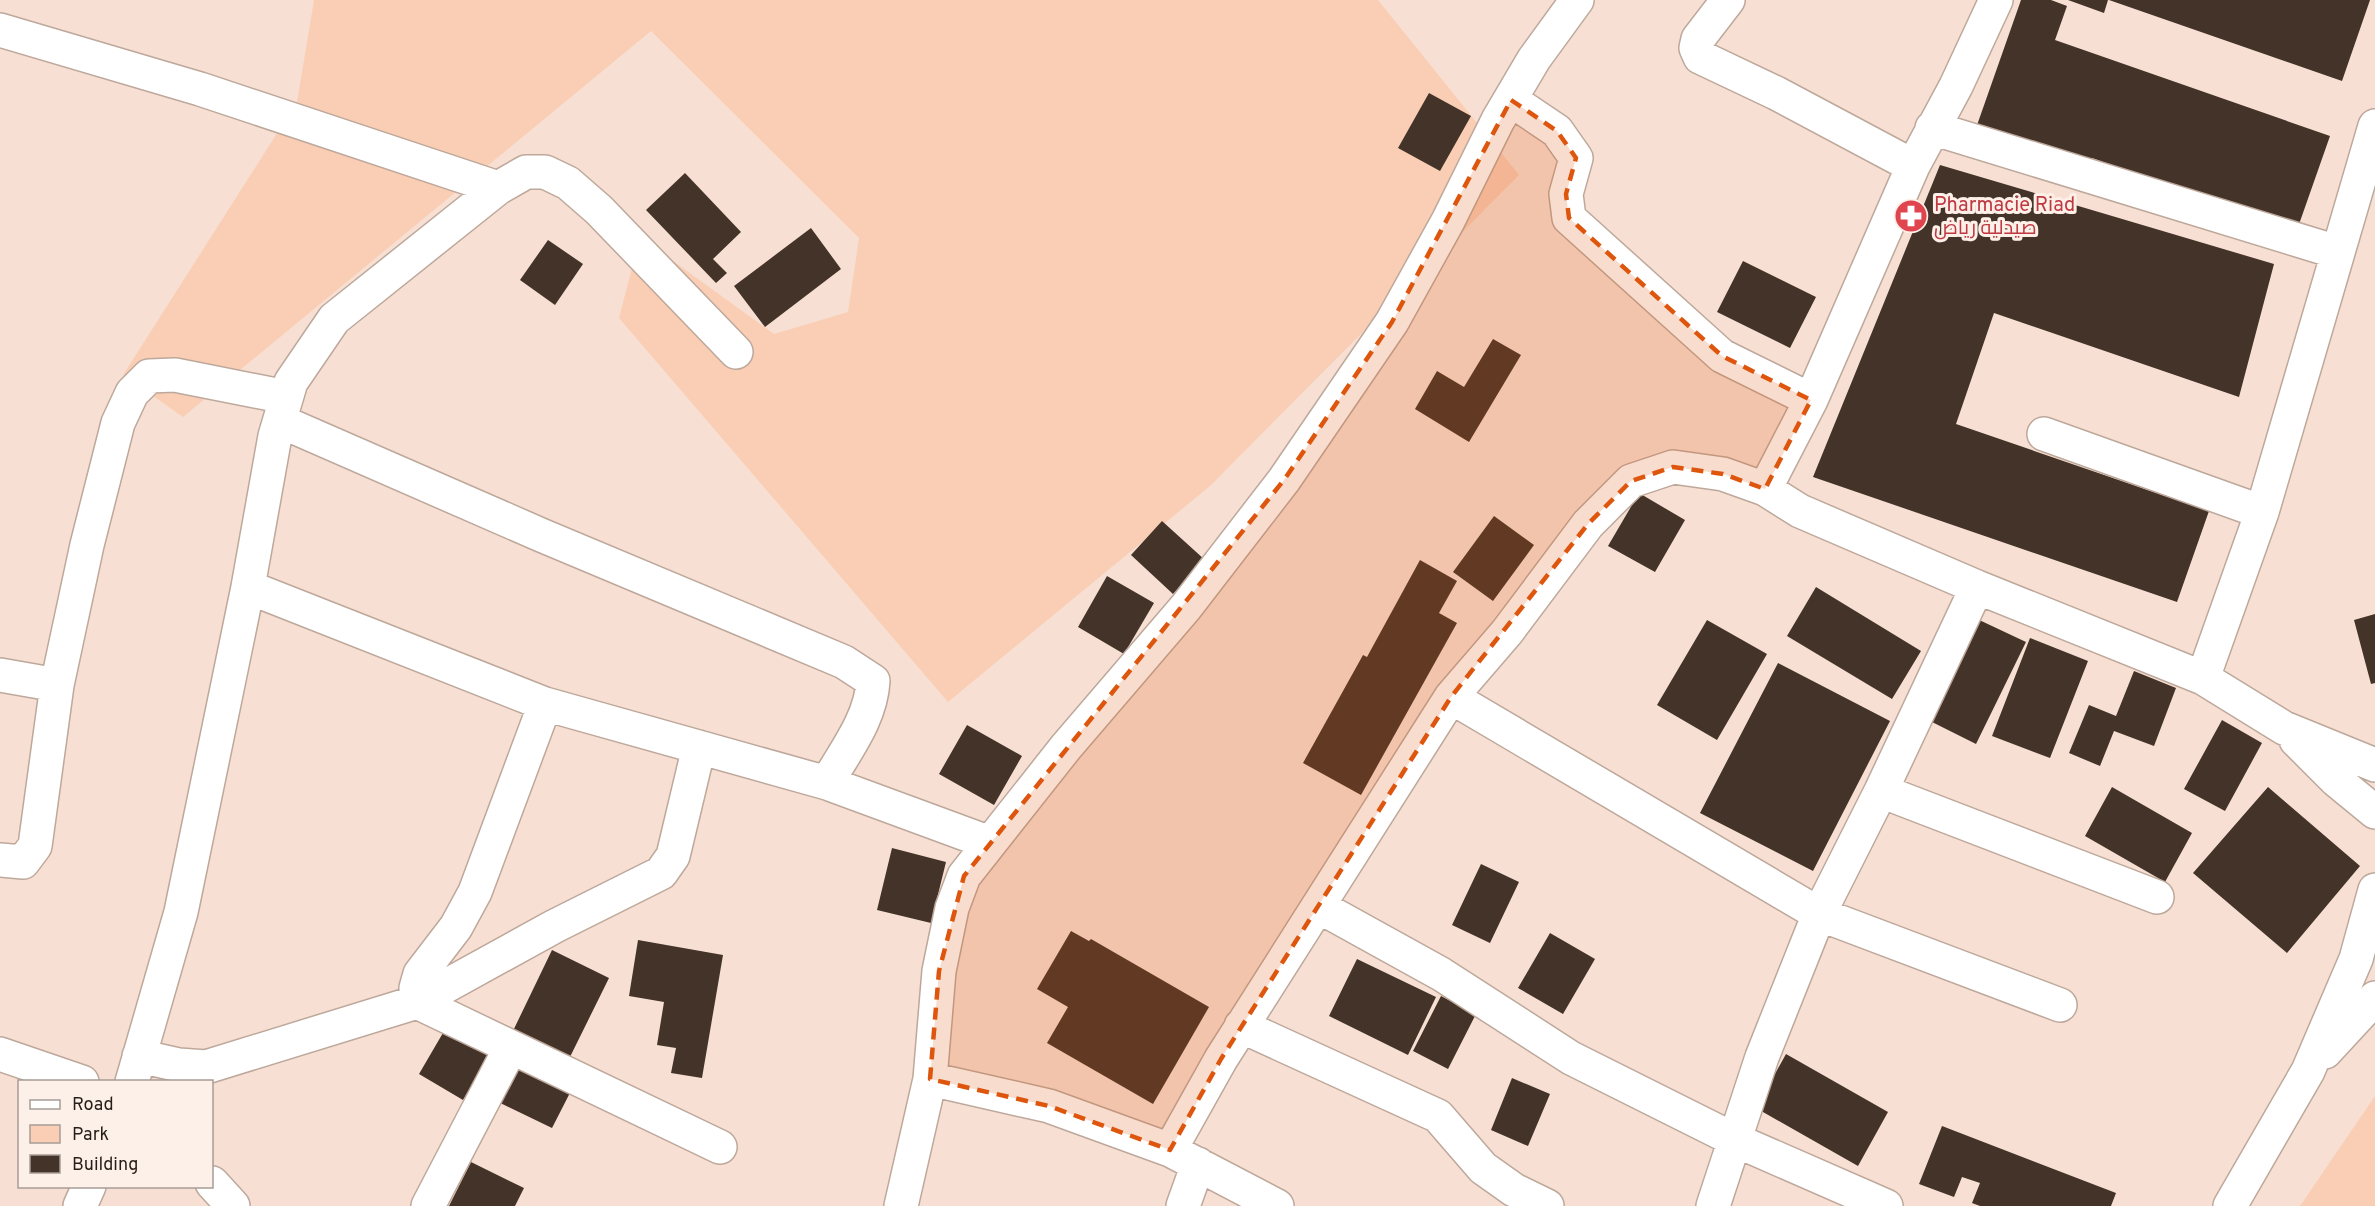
<svg xmlns="http://www.w3.org/2000/svg" width="2375" height="1206" viewBox="0 0 2375 1206" font-family="Overpass,Cairo,sans-serif">
  <rect width="100%" height="100%" fill="#f7e0d3"/>
  <!-- green -->
  <path fill="#f9ceb4" d="M314 0H1378L1519 175 1210 486 948 702 619 318 640 237 774 334 848 312 859 238 651 31 183 417 123 375 297 102Z
    M2375 1096V1206H2300Z"/>
  <!-- building -->
  <path fill="#443329" d="M2021 0H2051L2067 6 2055 40 2330 136 2297 230 2092 158 2089 167 1976 128Z
    M2068 0H2108L2104 13Z
    M2109 0H2370L2342 81Z
    M1429 93 1471 116 1440 171 1398 148Z
    M1940 165 2274 264 2239 397 1994 313 1956 424 2209 511 2177 602 1813 477Z
    M685 173 741 232 713 259 727 273 716 283 646 210Z
    M811 228 841 269 765 327 734 286Z
    M548 240 583 264 555 305 520 280Z
    M1743 261 1816 297 1790 348 1717 312Z
    M1493 339 1521 355 1469 442 1415 409 1437 371 1464 387Z
    M1639 493 1685 520 1655 572 1608 546Z
    M1494 516 1534 545 1493 601 1453 572Z
    M1162 521 1205 560 1173 594 1131 555Z
    M1420 560 1457 581 1439 613 1457 623 1361 795 1303 763 1363 655 1367 657Z
    M1107 576 1154 603 1124 654 1078 627Z
    M1816 587 1921 651 1892 699 1787 636Z
    M2375 614V683L2371 684 2354 620Z
    M1975 618 2026 642 1976 744 1928 720Z
    M1707 620 1767 654 1717 740 1657 705Z
    M2030 638 2088 661 2050 758 1992 736Z
    M1778 663 1890 721 1813 871 1700 813Z
    M2134 671 2176 688 2154 746 2114 731 2100 766 2069 753 2089 705 2116 716Z
    M2222 720 2262 743 2225 811 2184 789Z
    M967 725 1022 756 994 805 939 774Z
    M2112 787 2192 833 2165 882 2085 836Z
    M2268 787 2360 866 2287 953 2193 873Z
    M892 848 946 862 931 923 877 910Z
    M1481 864 1519 882 1490 943 1452 925Z
    M1071 931 1089 941 1091 939 1209 1007 1153 1104 1047 1043 1068 1007 1037 989Z
    M1550 933 1595 959 1563 1014 1518 988Z
    M638 940 723 955 702 1078 671 1073 676 1048 657 1045 664 1002 629 996Z
    M552 950 609 978 568 1061 512 1033Z
    M1357 959 1436 997 1408 1055 1329 1016Z
    M1441 996 1476 1014 1448 1069 1413 1051Z
    M447 1026 492 1051 463 1100 419 1074Z
    M1786 1054 1888 1112 1858 1166 1756 1108Z
    M514 1055 574 1085 552 1128 492 1099Z
    M1512 1078 1550 1094 1528 1146 1491 1130Z
    M1942 1126 2116 1193 2111 1206H1980L1972 1203 1980 1183 1962 1177 1954 1197 1919 1184Z
    M471 1162 524 1188 515 1206H449Z"/>
  <g fill="none" stroke-linecap="round" stroke-linejoin="round">
    <defs>
      <path id="minor" d="M1728 0 1698 39 1696 48 1700 57 1776 93 1913 166
        M0 30 200 89 498 188
        M1511 100 1557 131 1576 158 1566 194 1569 218 1722 356 1811 400
        M1932 128 2337 252
        M280 421 541 535 844 662 873 681C871 719 845 751 827 783
        M2044 434 2262 512
        M1765 489 1811 400 1913 166 1956 86 1996 0
        M248 587 275 436 291 382 334 319 498 188 526 172H545L568 183 599 210 736 352
        M0 675 57 685
        M2203 678 2262 512 2375 126
        M1451 697 1819 914 2060 1005
        M545 704 475 892 456 927 420 974 416 988 417 1002 720 1147
        M2296 740 2336 780 2375 812
        M1881 791 2157 897
        M0 860 23 862 35 846 57 685 87 545 118 423 132 393 149 376 175 375 286 397
        M1318 906 1441 974 1571 1058 1735 1140 1886 1206
        M1241 1026 1438 1116 1483 1168 1514 1190 1547 1206
        M2325 1052 2375 998
        M0 1054 82 1082
        M139 1056 179 1065 206 1067 417 1002 555 926 661 873 673 856 699 747
        M930 1079 1049 1106 1170 1150 1277 1206
        M132 1082 181 912 248 587 545 704 827 783 990 843
        M1170 1150 1221 1059 1451 697 1507 632 1588 524 1631 481 1673 467 1723 474 1765 489 1800 511 1977 587 2203 678 2284 728 2375 765
        M212 1183 233 1206
        M80 1206 89 1186
        M428 1206 511 1047
        M901 1206 930 1079 939 971 952 908 964 876 1066 747 1186 607 1284 480 1392 322 1448 221 1498 120 1534 59 1577 0
        M1183 1206 1198 1164
        M1713 1206 1762 1057 1819 914 1881 791 1977 587
        M2230 1206 2308 1071 2356 959 2375 890"/>
    </defs>
    <!-- minor casing -->
    <use href="#minor" stroke="#bda89b" stroke-width="36"/>
    <!-- minor -->
    <use href="#minor" stroke="#fff" stroke-width="33"/>
  </g>
  <!-- marked area -->
  <path fill="#de560d" fill-opacity="0.2" stroke="#de560d" stroke-width="4.5" stroke-dasharray="12 8" stroke-linejoin="round" d="M1511 100 1557 131 1576 158 1566 194 1569 218 1722 356 1811 400 1765 489 1723 474 1673 467 1631 481 1588 524 1451 697 1221 1059 1170 1150 1049 1106 930 1079 939 971 964 876 1284 480 1392 322Z"/>
  <!-- icons -->
  <defs>
    <symbol id="pharmacy-disc" viewBox="-11 -11 22 22"><circle r="9.5" fill="#e0444e" stroke="#fdf0e8"/><path d="M-2-6h4v4h4v4h-4v4h-4v-4h-4v-4h4Z" fill="#fff"/></symbol>
  </defs>
  <g fill-rule="evenodd">
    <use href="#pharmacy-disc" x="1892" y="197" width="38" height="38"/>
  </g>
  <g text-anchor="middle" stroke-width="6" stroke-linejoin="round" paint-order="stroke">
    <!-- health labels -->
    <g font-size="20" fill="#be3a42" stroke="#fdf0e8" text-anchor="start">
      <text x="1934" y="211">Pharmacie Riad<tspan x="1934" dy="23">صيدلية رياض</tspan></text>
    </g>
  </g>
  <!-- legend -->
  <rect x="18" y="1080" width="195" height="108" fill="#fdf0e8" stroke="#a79c96" stroke-width="1.5"/>
  <rect x="30" y="1100" width="30" height="9" fill="#ffffff" stroke="#a79c96" stroke-width="1.5"/>
  <text x="72" y="1110" font-size="18" fill="#261e1a">Road</text>
  <rect x="30" y="1125" width="30" height="18" fill="#f9ceb4" stroke="#a79c96" stroke-width="1.5"/>
  <text x="72" y="1140" font-size="18" fill="#261e1a">Park</text>
  <rect x="30" y="1155" width="30" height="18" fill="#443329" stroke="#a79c96" stroke-width="1.5"/>
  <text x="72" y="1170" font-size="18" fill="#261e1a">Building</text>
</svg>
